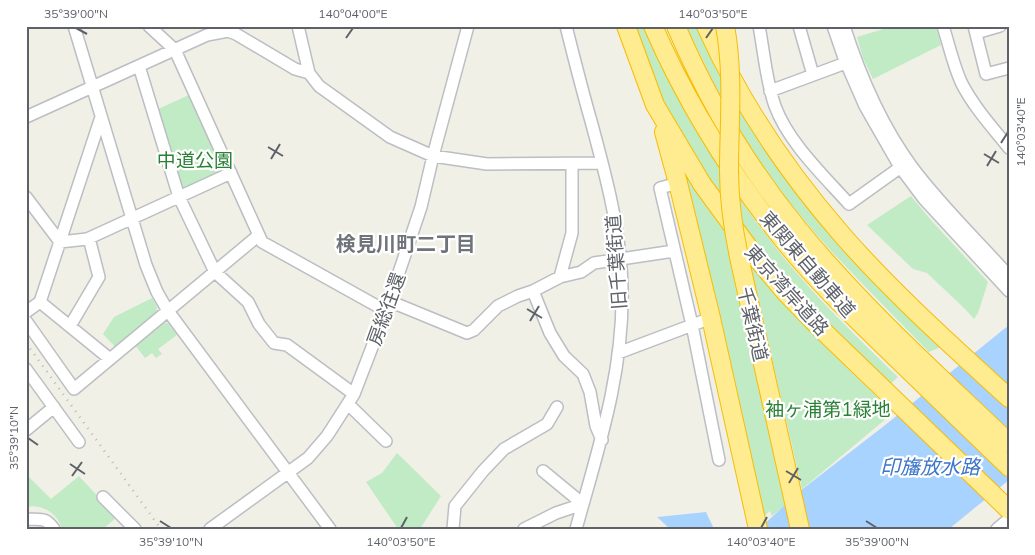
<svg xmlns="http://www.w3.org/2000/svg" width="1035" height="555" viewBox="0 0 1035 555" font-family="Mulish,'Noto Sans JP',sans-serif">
  <rect width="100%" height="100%" fill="#f1f0e6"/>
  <!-- green -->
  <path fill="#c1ebc4" d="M632 26H643C681 109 727 188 785 259 819 301 859 339 898 377L888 386 822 323 726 209 661 101Z
    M686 26H701L743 106 943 346 929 352C874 295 815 240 769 175 753 152 736 127 723 101 710 77 699 51 686 26Z
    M893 26H936L941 45 873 79 863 58 857 37Z
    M191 94 224 167 222 173 183 191 179 189 156 110Z
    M681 172H685L730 238 789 502 772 516 770 511 763 517Z
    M911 196 930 219 988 282 978 313 974 319 964 308 927 273 913 269 867 225Z
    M750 264 825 346 893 413 802 489Z
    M152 298 157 307 156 314 116 348 103 334 114 317Z
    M162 322 168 323 177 335 158 349 162 354 156 358 152 353 145 358 135 345Z
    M397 453 441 496 420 529H398L366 482 382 473Z
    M26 474 51 499 79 476 117 517 103 529H62C58 514 42 503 26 507Z"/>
  <!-- water -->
  <path fill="#a9d3ff" d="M1009 325V480L949 529H759L800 491 889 422Z
    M706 512 714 529H670L657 517Z"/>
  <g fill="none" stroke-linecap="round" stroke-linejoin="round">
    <defs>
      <path id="minor" d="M74 26 146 265 157 292 168 311 330 529
        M149 26 175 50 262 242 386 311
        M298 26 309 73 319 86 390 137 433 156 487 164 602 163
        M566 26C574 58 582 90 591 121 606 176 621 232 622 288 624 372 598 450 576 529
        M759 26C764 52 766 81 775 106 788 142 824 176 849 204L905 164
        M799 26 813 75
        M833 26 844 58 865 106 900 167 924 199 1009 291
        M844 26C860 76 881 125 912 167 941 206 977 240 1009 276
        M943 26C949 45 953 64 961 82 973 106 992 127 1009 148
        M974 26 986 74 1009 68
        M976 33 1000 26
        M139 66 179 197 215 272 248 302 259 324 274 343 287 345 354 394
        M770 91 851 61
        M26 117 207 35 228 31 236 34 295 69 309 73
        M678 183 660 188 692 325 719 460
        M26 197 60 242 87 239 231 173
        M560 277 572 233V164
        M533 291 550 333 564 356 583 374 590 392 596 426 602 440
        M389 301 467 333 474 330 498 306 518 296 533 291 560 277 581 272 594 263 674 251
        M40 302 110 359
        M26 312 40 302 101 117
        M26 321 74 389 259 235
        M70 326 99 277 89 238
        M618 353 711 318
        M26 369 79 442
        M348 404 386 441
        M26 430 54 407
        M543 471 583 504
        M103 497 135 529
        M26 519C40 520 45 516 54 529
        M210 529 308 458 327 436 354 394 386 311 421 207 433 156 468 26
        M453 529 455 506 483 471 504 449 547 424 557 407
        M524 529 556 513 583 504
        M997 529 1009 519"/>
      <path id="highway" d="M626 26 655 105 702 184 754 255 786 293 819 327 1009 510
        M653 26C687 104 732 176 785 242 817 282 855 318 892 354 931 392 970 429 1009 467
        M676 26C707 99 748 168 799 230 862 307 937 374 1009 443
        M706 26C740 102 788 173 843 236 894 294 952 346 1009 398
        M664 132 678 183 711 318 758 529
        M741 266 800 529"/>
    </defs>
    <!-- minor casing -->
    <use href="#minor" stroke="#bbbec3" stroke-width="14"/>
    <!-- highway casing -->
    <use href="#highway" stroke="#f8bc00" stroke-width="20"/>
    <!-- minor -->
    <use href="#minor" stroke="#fff" stroke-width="11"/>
    <!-- highway -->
    <use href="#highway" stroke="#ffeb90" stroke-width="18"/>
    <!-- rail -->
    <path stroke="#b7b8b9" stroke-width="2.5" stroke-dasharray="1 6" stroke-linecap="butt" d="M26 343 161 529"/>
    <defs>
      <path id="highway-bridge" d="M725 26C734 74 729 123 729 171 729 203 734 235 741 266"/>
    </defs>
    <!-- highway-bridge casing -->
    <use href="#highway-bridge" stroke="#f8bc00" stroke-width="20" stroke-linecap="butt"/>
    <!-- highway-bridge -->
    <use href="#highway-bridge" stroke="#ffeb90" stroke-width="18"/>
  </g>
  <!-- ticks -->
  <path fill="none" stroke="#5e6268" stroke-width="2" d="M76 28 87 34M346 38 353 28M706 38 713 28M1001 143 1008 132M268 147 283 156M984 154 999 163M271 159 280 144M987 166 996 151M527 309 542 318M530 321 539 306M28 438 38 445M70 464 85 474M786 471 801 480M72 476 82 462M789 483 798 468M160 521 171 528M866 521 877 528M401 528 407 517M761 528 767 517"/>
  <g text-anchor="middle" stroke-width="4.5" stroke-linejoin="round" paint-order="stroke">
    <!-- park labels -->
    <g font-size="19" fill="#2b8136" stroke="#fff">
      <text x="195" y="167">中道公園</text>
      <text x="828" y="416">袖ヶ浦第1緑地</text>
    </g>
    <!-- street labels -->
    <g font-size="19" fill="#5e6268" stroke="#fff">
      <text transform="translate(616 262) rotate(-94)" y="7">旧千葉街道</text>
      <text transform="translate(808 264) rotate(49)" y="7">東関東自動車道</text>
      <text transform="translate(787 290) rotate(48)" y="7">東京湾岸道路</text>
      <text transform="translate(386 309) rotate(-70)" y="7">房総往還</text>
      <text transform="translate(753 324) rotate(77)" y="7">千葉街道</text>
    </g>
    <!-- neighbourhood labels -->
    <g font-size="20" font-weight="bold" fill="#6f747a" stroke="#fff">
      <text x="406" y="251">検見川町二丁目</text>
    </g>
    <!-- water labels -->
    <g font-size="20" font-style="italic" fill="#3c76c6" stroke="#fff">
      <text x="930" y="474">印旛放水路</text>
    </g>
  </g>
  <!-- border -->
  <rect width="1035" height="555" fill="none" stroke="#ffffff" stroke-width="55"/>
  <rect x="28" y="28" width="980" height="500" fill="none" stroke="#5e6268" stroke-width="2"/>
  <g font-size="12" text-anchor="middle" fill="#5e6268">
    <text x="76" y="18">35°39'00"N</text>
    <text x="353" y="18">140°04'00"E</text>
    <text x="713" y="18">140°03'50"E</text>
    <text transform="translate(1021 132) rotate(-90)" y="4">140°03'40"E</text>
    <text transform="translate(14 438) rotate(-90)" y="4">35°39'10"N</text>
    <text x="171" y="546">35°39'10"N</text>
    <text x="401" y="546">140°03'50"E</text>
    <text x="761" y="546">140°03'40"E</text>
    <text x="877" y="546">35°39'00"N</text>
  </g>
</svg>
